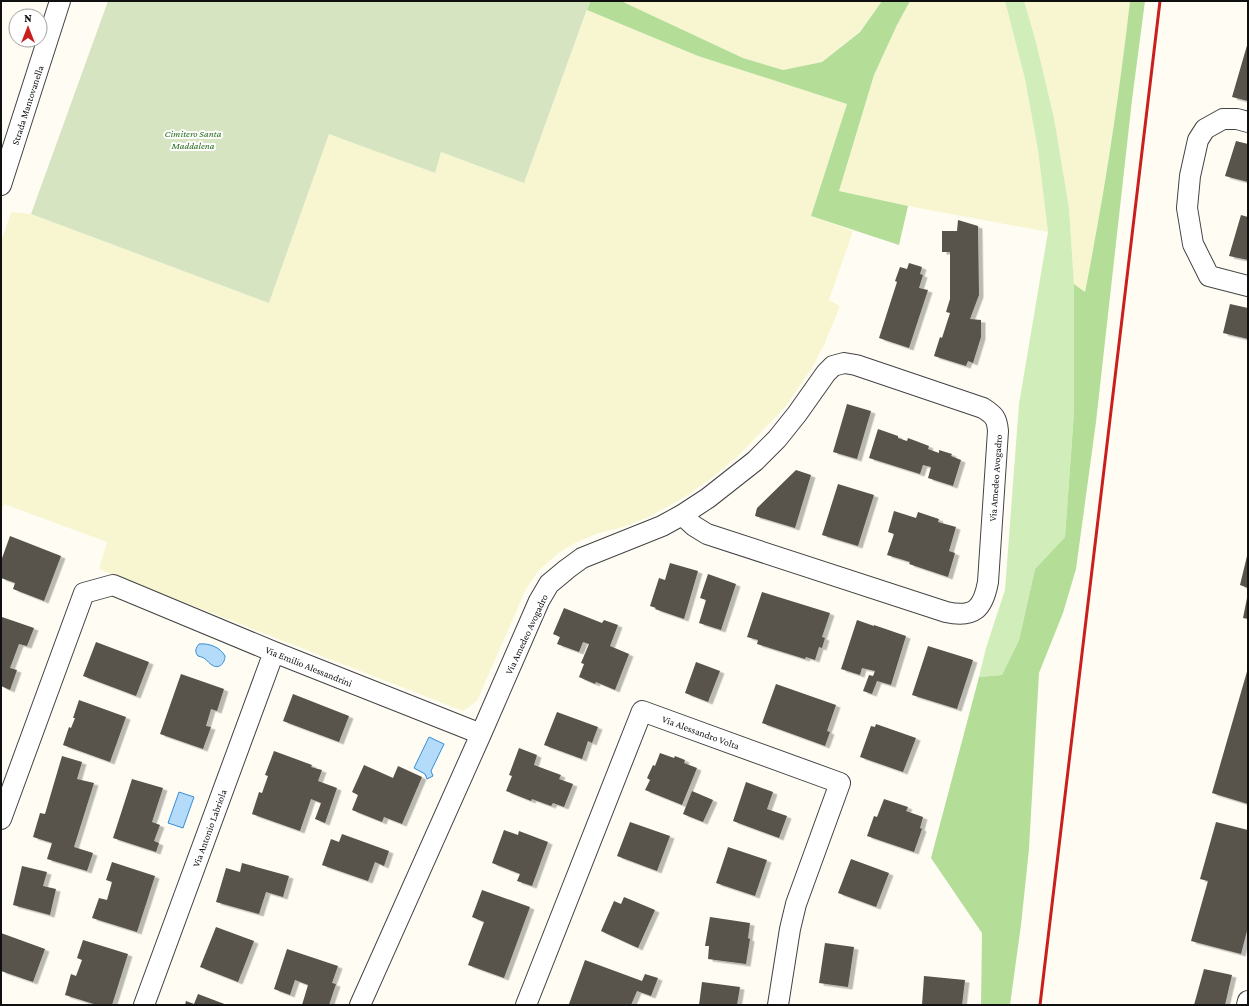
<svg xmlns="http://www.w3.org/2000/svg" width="1249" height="1006" viewBox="0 0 1249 1006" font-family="'Crimson Pro',serif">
  <defs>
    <filter id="shadow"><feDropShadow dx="4.5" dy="2.5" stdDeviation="0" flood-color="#0004"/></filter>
  </defs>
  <rect width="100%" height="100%" fill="#fffdf3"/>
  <!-- farmland -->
  <path fill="#f7f6d1" d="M621 1H882L860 31 822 62 783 70 743 58Z
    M910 1H1005L1025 79 1038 150 1048 232 908 206 839 191 874 75 897 25Z
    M1024 1H1130L1121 77 1096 236 1085 292 1074 284 1069 208 1054 118 1035 38Z
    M587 10 698 56 847 104 811 216 853 231 829 300 840 306 824 345 812 368 785 407 738 456 712 478 683 498 649 517 623 527 599 533 577 542 560 552 538 571 525 591 477 701 463 711 99 569 107 542 4 504 1 516V242L11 212 31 214 269 303 329 133 434 173 441 152 524 183Z"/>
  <!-- green -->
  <path fill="#d1edb9" d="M1005 1H1024L1035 38 1054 118 1069 208 1074 284V412L1065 537 1035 569 1019 640 1002 675 979 677 986 648 1005 590 1019 404 1048 232 1038 150 1025 79Z"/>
  <!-- forest -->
  <path fill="#b4de98" d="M590 1H621L743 58 783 70 822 62 860 32 882 1H910L897 25 874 75 839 191 908 206 899 245 811 216 847 104 698 56 587 10Z
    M1130 1H1145L1132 100 1096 422 1076 569 1063 613 1039 673 1029 849 1021 925 1010 1005H981L982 933 931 858 979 677 1002 675 1019 640 1035 569 1065 537 1074 412V284L1085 292C1104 196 1119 98 1130 1Z"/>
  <!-- cemetery -->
  <path fill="#d7e4c1" d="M108 1H590L524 183 441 152 435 173 329 134 269 303 31 214Z"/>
  <!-- water -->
  <path fill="#b4dcfa" stroke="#378dd5" d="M199 644C209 643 220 647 225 656 225 663 219 670 212 665 206 661 207 658 198 656 194 651 196 648 199 644Z
    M429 737 444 744 431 771 433 776 427 779 425 774 414 768Z
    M179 792 194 797 183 828 168 823Z"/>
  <!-- building -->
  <path fill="#59524c" filter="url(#shadow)" d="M1248 42V101L1232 97Z
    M1236 141 1248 144V182L1225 176Z
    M1241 215 1248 217V260L1229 256Z
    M958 220 978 226 979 295 970 319 981 320V337L973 363 968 361 966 366 934 356 940 337 942 338 950 313 946 312 950 299V252H942V231H957Z
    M909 263 922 267 920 274 923 275 919 288 928 290 909 348 879 338 897 282 895 281 900 267 907 269Z
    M1230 304 1248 308V339L1223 333Z
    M847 404 871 411 857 459 833 452Z
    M878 429 898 436V438L907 441 908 438 929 446 928 449 939 453V450L952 454 951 456 961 460 953 486 928 478 931 467 923 465 920 474 869 458Z
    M796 470 811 475 795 528 755 516 757 508Z
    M838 484 874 495 858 546 822 535Z
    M894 511 916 518 918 512 939 519 938 522 956 527 949 551 955 553 948 577 909 564 910 562 887 555 894 534 888 532Z
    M10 536 61 556 44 601 13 589 15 583 1 578V561Z
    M1247 556H1248V588L1240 585Z
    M670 563 698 571 684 619 655 609 656 608 650 606 659 578 665 580Z
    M708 574 736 584 721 630 699 623 706 600 700 598Z
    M762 592 830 613 822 637 825 638 822 648 819 647 815 660 806 657 805 659 757 644 758 640 747 637Z
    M1247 598H1248V619L1243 618Z
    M564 608 602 623 604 620 618 625 610 646 629 654 615 690 596 682 595 684 579 677 584 664 581 663 589 644 583 642 579 652 557 644 560 637 553 634Z
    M2 617 34 628 27 646 19 644 10 668 17 670 10 690 1 686V620Z
    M857 620 874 626V625L906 636 891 685 877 681 872 694 863 691 869 675 873 676 875 671 862 668 860 675 841 669Z
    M96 642 149 662 136 696 83 676Z
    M928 646 973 660 957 709 912 695Z
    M696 662 720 671 708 702 685 693Z
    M1248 668V804L1212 793Z
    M181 674 224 689 217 711 211 709 206 726 211 727 203 749 160 734Z
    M776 684 836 705 827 731 830 732 825 746 762 723Z
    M293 694 349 716 339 742 283 721Z
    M79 700 126 717 110 762 63 745 69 727 71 728 75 718H73Z
    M557 712 598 727 592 743 588 741 582 759 544 745Z
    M876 724 916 738 903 772 860 757 871 726 875 727Z
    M519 748 537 755 534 765 561 775 559 779 573 784 564 807 553 803 551 806 532 799 531 801 506 791 512 776 509 775Z
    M274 751 312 765 311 767 322 770 318 781 337 788 325 823 315 819 321 803 311 799 300 831 252 814 259 792 262 793 268 776 265 775Z
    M660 753 674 758 675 756 685 760 684 763 697 768 682 805 645 790 650 780 647 778 653 765 655 766Z
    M62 756 82 762 77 779 94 783 74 847 93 853 87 871 47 859 52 843 33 837 40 813 45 814Z
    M364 765 393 778 398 766 422 777 402 824 384 817 382 822 352 810 358 795 352 792Z
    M132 779 163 788 152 822 160 825 154 841 159 843 156 852 113 838Z
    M746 782 773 792 767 809 787 816 779 838 733 821Z
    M692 791 713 800 703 822 683 814Z
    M884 799 908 807 906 811 923 817 920 828 922 829 914 852 867 836 874 816 877 817Z
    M630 822 670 836 657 871 617 856Z
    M1216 822 1248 830V927L1241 954 1191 941 1208 881 1200 879Z
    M504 830 518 835 519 831 548 842 532 886 517 881 520 874 492 863Z
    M342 834 389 851 384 866 375 862 368 881 322 865 331 839 339 842Z
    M728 847 767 860 755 896 716 883Z
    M851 859 889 873 876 907 838 893Z
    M112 862 155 876 137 932 92 918 99 898 107 900 112 882 106 880Z
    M242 863 289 876 283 897 266 892 259 914 216 902 226 868 240 872Z
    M22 866 47 872 43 886 56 889 50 915 13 905Z
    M482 890 530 907 504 978 468 965 484 922 472 917Z
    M624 897 655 910 638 948 601 931 614 901 621 904Z
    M710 917 750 923 748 938 750 939 746 964 708 959 709 946H705Z
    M216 927 254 941 238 982 200 967Z
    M1 933 45 949 33 982 1 971Z
    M83 940 128 954 112 1005H97L65 995 71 974 76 976 82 960 77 958Z
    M825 943 854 947 848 987 819 983Z
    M287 949 338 966 332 983 336 984 329 1005H302L308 985 295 980 290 995 274 989Z
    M585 960 642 981 645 974 658 978 651 996 637 991 631 1005H573L569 1004Z
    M1204 969 1232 975 1225 1005H1194Z
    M924 976 965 980 962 1005H922Z
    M702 982 740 987 737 1005H699Z
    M198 994 227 1005H185L186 1001 194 1004Z"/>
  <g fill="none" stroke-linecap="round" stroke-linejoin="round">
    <defs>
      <path id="minor" d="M1248 122 1237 119H1223L1205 129 1198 140 1190 176 1187 208 1193 244 1209 276 1248 286
        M1 185 60 1
        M481 734 539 601 549 584 567 569 582 558 662 526 682 515 708 498 755 461 777 439 797 414 826 373 833 366 844 363 856 365 983 408C994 415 997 418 998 431L988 582C983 609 974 618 946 612L707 534 694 526 682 515
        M1 819 84 593 113 585 274 652 481 734 360 1005
        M144 1005 274 652
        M526 1005 642 711 840 783 796 904 790 929 778 1005
        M1247 1005 1248 1001"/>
    </defs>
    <!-- minor casing -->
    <use href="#minor" stroke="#434343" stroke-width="22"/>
    <!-- minor -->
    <use href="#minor" stroke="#fff" stroke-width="20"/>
    <!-- rail -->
    <path stroke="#c9201f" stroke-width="3" d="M1040 1005 1160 1"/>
  </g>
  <g text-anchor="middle" stroke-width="4" stroke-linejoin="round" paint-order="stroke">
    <!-- street labels -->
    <g font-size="10" fill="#101010" stroke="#fff">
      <text transform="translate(27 105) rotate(-72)" y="4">Strada Mantovanella</text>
      <text transform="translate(995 478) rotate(-86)" y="4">Via Amedeo Avogadro</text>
      <text transform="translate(526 634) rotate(-65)" y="4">Via Amedeo Avogadro</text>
      <text transform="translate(309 666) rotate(22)" y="4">Via Emilio Alessandrini</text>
      <text transform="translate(701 732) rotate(20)" y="4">Via Alessandro Volta</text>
      <text transform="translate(209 828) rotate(-70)" y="4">Via Antonio Labriola</text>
    </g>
    <!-- park labels -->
    <g font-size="10" font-style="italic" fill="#286d1b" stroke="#fff">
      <text x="193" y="137">Cimitero Santa<tspan x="193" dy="12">Maddalena</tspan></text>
    </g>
  </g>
  <!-- border -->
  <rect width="1249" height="1006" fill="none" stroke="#101010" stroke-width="4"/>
  <!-- north arrow -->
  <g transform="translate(28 28)"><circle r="19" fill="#ffffff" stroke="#9f9f9f"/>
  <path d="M0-3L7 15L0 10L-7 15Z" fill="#c9201f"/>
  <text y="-6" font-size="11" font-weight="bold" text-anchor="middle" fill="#101010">N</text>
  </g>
</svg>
